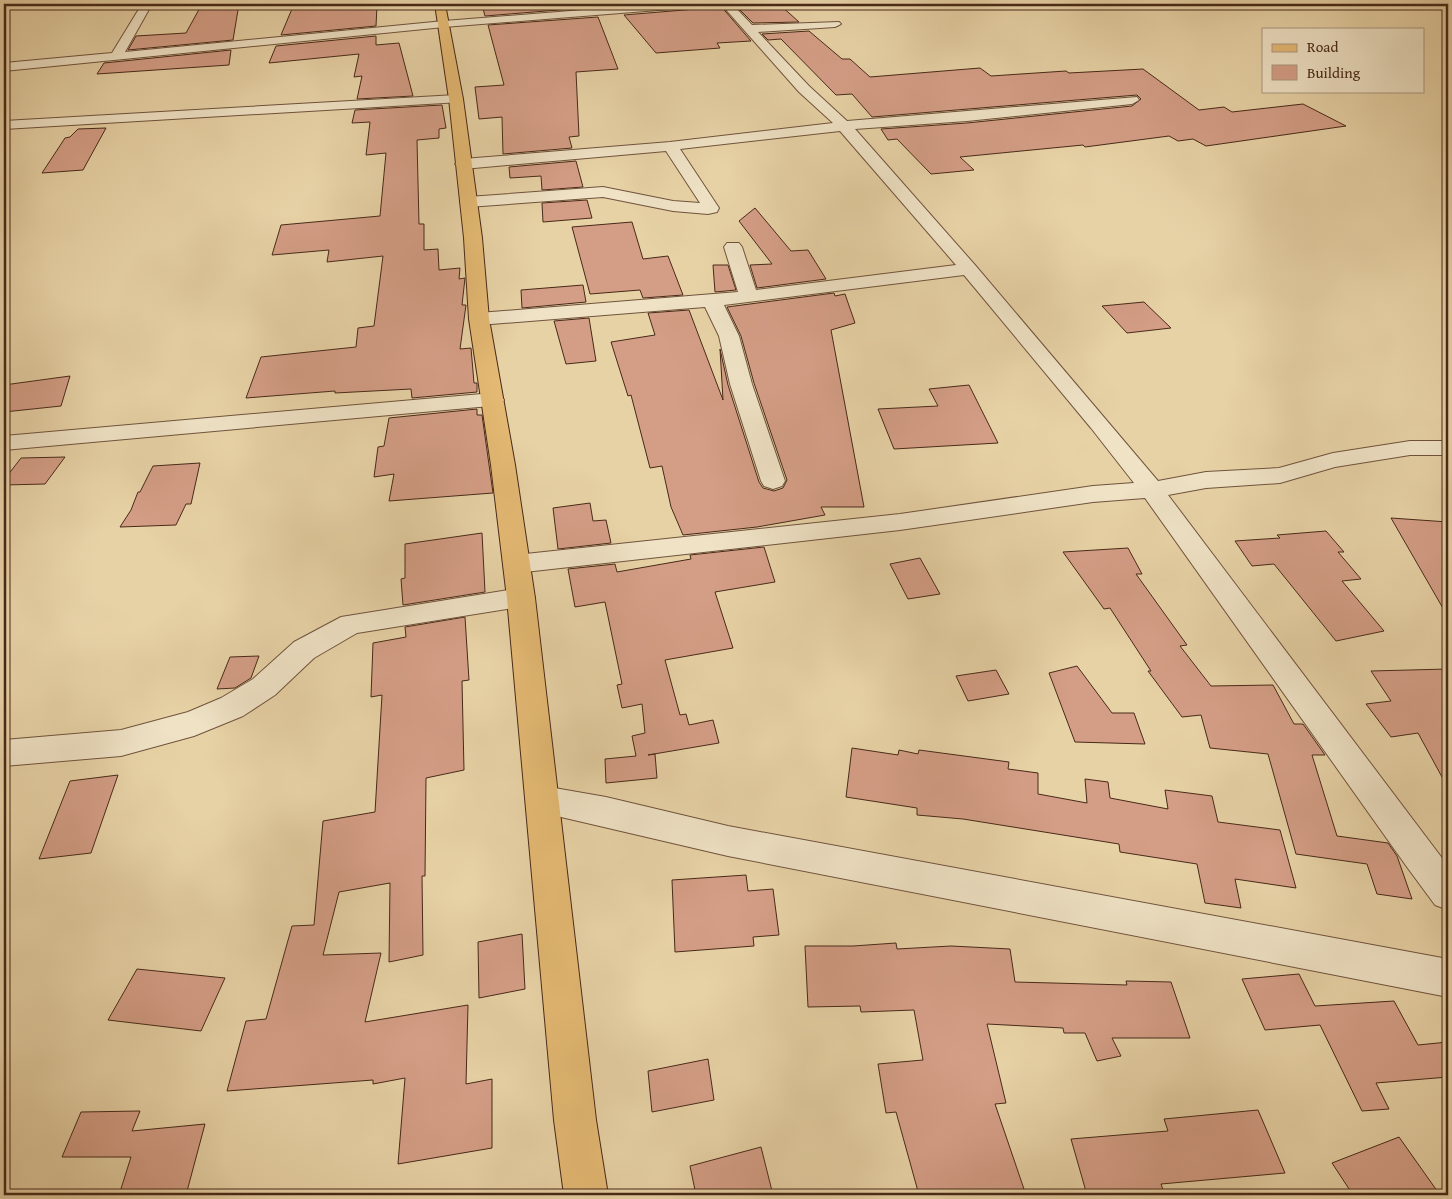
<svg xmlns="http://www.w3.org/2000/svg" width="1452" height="1199" viewBox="0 0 1452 1199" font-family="'Gentium Book Plus',serif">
  <rect width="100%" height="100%" fill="#e7d2a6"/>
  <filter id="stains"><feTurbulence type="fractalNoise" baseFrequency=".004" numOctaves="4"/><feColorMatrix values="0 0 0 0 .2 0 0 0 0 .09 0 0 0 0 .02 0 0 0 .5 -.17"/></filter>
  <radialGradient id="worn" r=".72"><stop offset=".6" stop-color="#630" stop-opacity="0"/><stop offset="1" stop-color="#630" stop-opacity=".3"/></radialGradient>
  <!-- building -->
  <path fill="#d49e86" stroke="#482918" d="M202 4H239L233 40 128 50 136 36 186 33Z
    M294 4H346V8L377 6 376 26 281 35Z
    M511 4 512 6 593 4 595 7 485 16 482 5Z
    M703 4H719L751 41 717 43 720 48 656 53 624 15 696 9Z
    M734 4H779L799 22 753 23Z
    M598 17 618 69 576 72 579 136 569 137 572 148 503 154 502 117 479 119 475 87 504 85 488 25Z
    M809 31 842 59H850L870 77 980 68 991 76 1066 71 1069 73 1143 69 1199 110 1224 107 1232 112 1303 104 1346 126 1206 146 1193 139 1178 141 1169 136 1085 147 1083 145 960 157 974 170 931 174 897 139 888 140 881 129 967 123 1132 106 1141 99 1137 95 872 117 852 94 836 95 781 39 768 40 762 34Z
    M376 36V45L399 43 413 96 357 99 362 76 354 77 359 54 269 63 276 46Z
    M231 50 229 65 97 74 104 63Z
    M442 105 446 128 439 129V138L417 140 419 224H424V250L438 249 439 270 460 268 459 279 465 278 462 305H466L460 349 471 348 474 383H477V392L412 398 411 389 335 393V391L246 398 261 357 356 347 358 328 374 326 383 256 327 262 329 250 272 255 281 225 380 216 386 153 366 155 370 122 352 123 355 110Z
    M106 128 83 170 42 173 65 138 70 137 78 129Z
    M576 161 583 187 542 190 541 176 510 178 509 167Z
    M587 200 592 218 543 222 542 203Z
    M755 208 791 251 808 250 826 279 757 288 750 265 772 264 739 221Z
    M632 222 643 259 668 256 683 295 643 298 640 290 590 294 572 227Z
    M713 265H728L736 290 715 292Z
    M583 285 586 302 522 308 521 290Z
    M834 293 835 296 845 294 855 323 831 330 864 507H821L825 515 757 527 683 535 671 507 662 466 650 468 631 395 628 396 611 342 655 335 648 313 689 310 723 400 720 349 728 385 759 482 763 488 774 491 783 488 787 480 754 383 741 336 727 307Z
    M1144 302 1171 328 1127 333 1102 306Z
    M589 318 596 361 566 364 554 321Z
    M70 376 61 406 4 412V385Z
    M969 385 998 443 894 449 878 409 938 406 929 389Z
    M477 409V415H482L493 493 389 501 394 474 374 477 378 447 384 446 389 418Z
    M65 457 45 484 4 485V480L21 458Z
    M200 463 191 504H186L176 525 120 527 131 510 138 492H140L153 466Z
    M590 503 593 521 606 520 611 543 558 549 553 508Z
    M1391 518 1448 522V617Z
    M1326 531 1344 552H1338L1361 579 1342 581 1384 631 1336 641 1274 564 1252 566 1235 541 1280 538 1277 535Z
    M482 533 485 592 403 605 401 579 405 578V544Z
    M764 547 775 582 715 592 733 648 665 660 680 715 686 714 689 725 713 720 719 743 648 755 655 754 657 778 606 783 605 759 636 756 632 736 645 733 642 704 622 708 617 685 622 684 605 602 575 607 568 569 615 564 617 572 691 559 690 555Z
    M1128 548 1142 574H1136L1187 645 1180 646 1211 686 1273 685 1294 724H1303L1325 755H1312L1337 836 1388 843 1397 856 1412 899 1377 894 1367 864 1296 854 1268 754 1210 748 1201 715 1182 717 1148 671H1151L1110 608 1104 609 1063 552Z
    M920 558 940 594 908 599 890 564Z
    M465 617 469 680 462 681 464 770 426 778 425 876H422L423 955 389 962 390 883 339 892 323 955 381 953 365 1022 468 1005 466 1084 492 1079V1148L398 1164 405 1078 373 1084V1080L227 1091 246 1021 266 1019 292 926 314 925 323 821 375 812 382 695 371 697 373 643 406 637 405 627Z
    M259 656 251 678 235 688 217 689 230 657Z
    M1077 666 1112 713H1134L1145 744 1075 742 1049 673Z
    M1448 669V788L1418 733 1391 737 1366 704 1391 701 1371 671Z
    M996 670 1009 694 968 701 956 676Z
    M852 748 898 755 899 750 918 754 919 750 1009 762 1008 769 1038 773V794L1087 803 1085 779 1108 782 1110 798 1168 809 1165 790 1212 796 1218 822 1280 830 1296 888 1235 879 1241 908 1205 903 1197 864 1120 852 1119 844 963 819 917 815V808L846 797Z
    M118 775 91 853 39 859 70 781Z
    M746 875 748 891 773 889 779 935 753 937 754 946 675 952 672 880Z
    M522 934 525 989 479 998 478 942Z
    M896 943 897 949 951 946 1010 949 1015 982 1127 985 1126 981 1171 982 1190 1038H1112L1121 1056 1097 1061 1085 1033H1064L1063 1028 987 1024 1006 1103 995 1104 1026 1195H919L896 1112 886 1113 878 1064 923 1060 914 1010 861 1012 860 1006 808 1007 805 946H853Z
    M137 969 225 978 201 1031 108 1020Z
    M1299 974 1315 1006 1394 1001 1418 1045 1448 1042V1077L1376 1083 1389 1109 1362 1111 1320 1025 1265 1030 1242 979Z
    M708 1059 714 1100 652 1112 648 1071Z
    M1258 1110 1285 1173 1161 1184 1165 1195H1087L1071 1139 1168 1131 1164 1119Z
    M140 1111 132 1131 205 1124 186 1195H119L131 1157H62L81 1112Z
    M1399 1137 1440 1195H1353L1332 1163Z
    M761 1147 773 1195H696L690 1166Z"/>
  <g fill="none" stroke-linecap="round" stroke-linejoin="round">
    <defs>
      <path id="minor" d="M142 4H152L125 52 444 21 658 4H701L696 7 444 27 4 71V63L112 53Z
        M721 4H732L752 25 839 22 841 24 835 27 758 32 809 86 847 121 1137 97 1139 100 1132 104 967 121 855 129 975 265 1158 481 1206 472 1279 468 1333 453 1410 441H1448V455H1410L1335 467 1280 483 1206 488 1168 495 1448 866V910L1435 905 1407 867 1145 498 1093 502 900 530 516 573 507 570 503 564 507 558 516 555 900 514 1093 486 1134 483 1091 428 964 275 724 305 739 336 752 384 785 481 782 486 773 489 764 486 761 481 730 384 719 336 705 307 479 325 472 323 469 319 472 315 479 313 738 292 724 247 727 243H739L742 247 756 290 956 265 840 131 680 149 719 208 717 212 708 214 673 211 603 197 468 207 462 205 460 202 462 199 468 197 603 187 673 201 700 203 666 151 463 169 455 164 463 159 670 142 833 123 799 92Z
        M456 95 461 96 463 99 461 102 4 129V121Z
        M493 393 501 395 504 400 501 405 4 450V436Z
        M521 588 531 591 535 598 531 605 357 633 314 658 275 695 243 716 194 736 121 756 4 766V740L121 730 188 712 221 698 253 679 294 642 341 617Z
        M543 786 606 797 728 826 1448 959V997L728 856 531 810 526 800 531 790Z"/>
      <path id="major" d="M435 4H445L463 99 482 238 489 319 515 465 535 598 596 1120 608 1195H564L554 1120 507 598 491 465 469 319 464 238 449 99Z"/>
    </defs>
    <!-- minor casing -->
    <use href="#minor" stroke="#70533c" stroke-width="2"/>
    <!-- major casing -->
    <use href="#major" stroke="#482918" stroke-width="2"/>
    <!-- minor -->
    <use href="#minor" fill="#efe2c5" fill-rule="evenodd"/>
    <!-- major -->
    <use href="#major" fill="#e4b973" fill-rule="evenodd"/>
  </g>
  <!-- margin -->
  <rect width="1452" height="1199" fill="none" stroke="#e7d2a6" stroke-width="20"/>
  <rect x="5" y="5" width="1442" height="1189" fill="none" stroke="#482918" stroke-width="2.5"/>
  <rect x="10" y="10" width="1432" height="1179" fill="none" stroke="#482918"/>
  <!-- legend -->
  <rect x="1262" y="28" width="162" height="65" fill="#efe2c5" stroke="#ac9880"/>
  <rect x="1272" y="44" width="25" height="8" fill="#e4b973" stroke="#ac9880"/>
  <text x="1307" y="52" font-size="15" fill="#482918">Road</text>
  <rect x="1272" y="65" width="25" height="15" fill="#d49e86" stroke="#ac9880"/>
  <text x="1307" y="78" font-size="15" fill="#482918">Building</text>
  <rect width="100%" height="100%" filter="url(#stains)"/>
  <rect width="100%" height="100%" fill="url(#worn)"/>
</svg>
